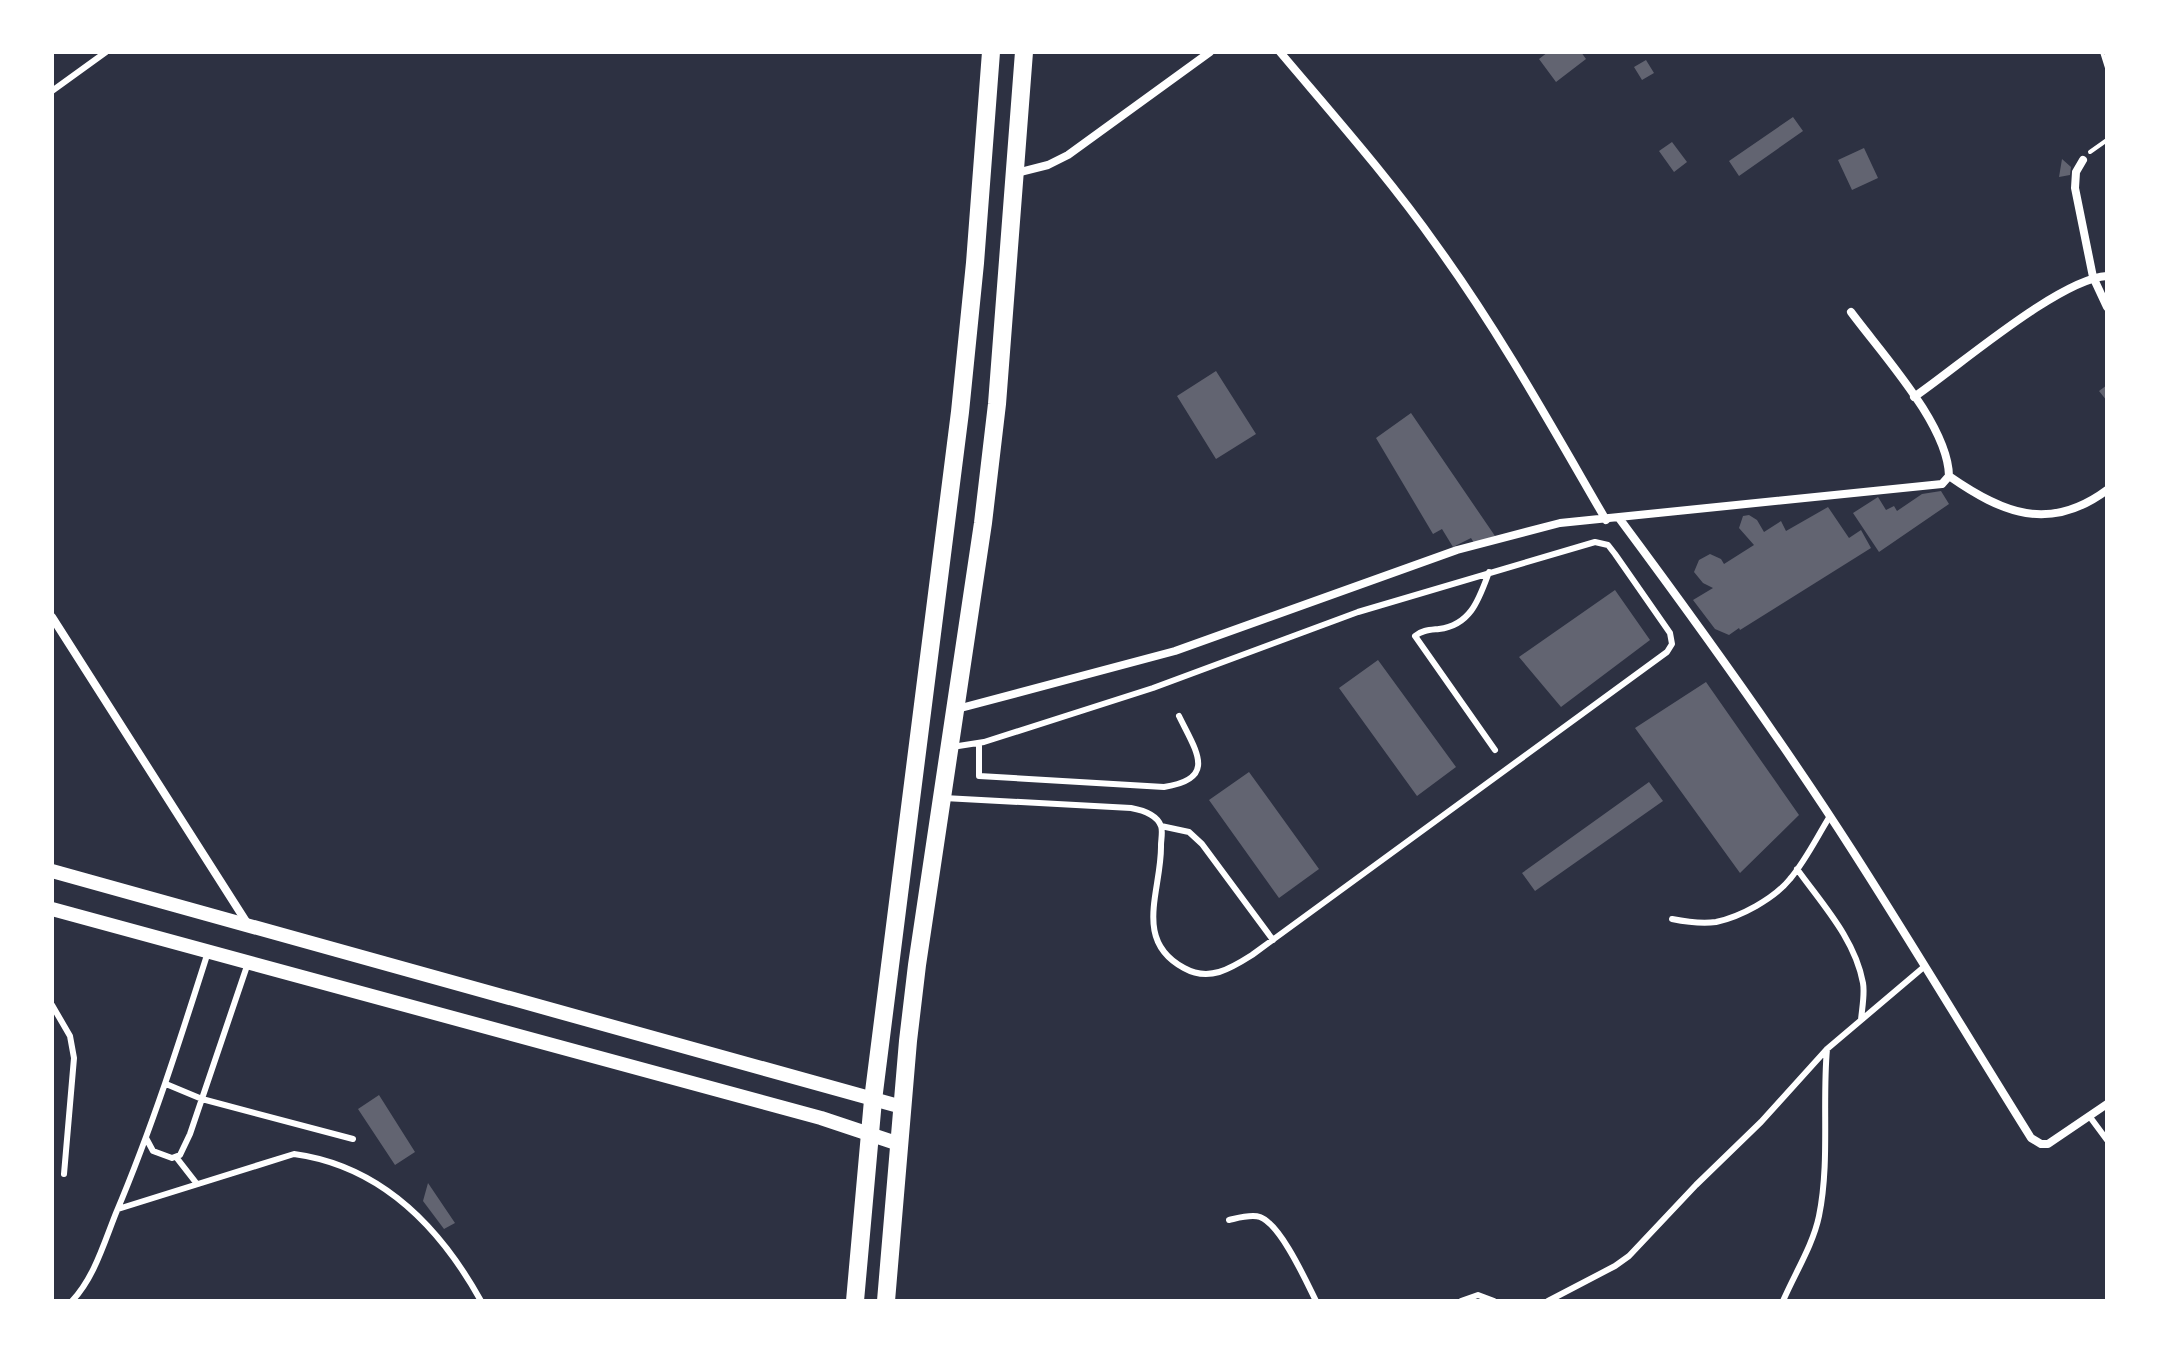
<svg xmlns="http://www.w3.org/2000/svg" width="2159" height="1353" viewBox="0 0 2159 1353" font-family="'DejaVu Sans',sans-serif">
  <rect width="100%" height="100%" fill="#2d3142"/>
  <!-- building -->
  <path fill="#626471" d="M1548 52H1581L1586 59 1556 82 1539 59Z
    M1646 60 1654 73 1642 80 1634 67Z
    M1793 117 1803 131 1739 176 1729 161Z
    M1672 142 1687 162 1674 172 1659 151Z
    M1864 148 1878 178 1852 190 1838 160Z
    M2062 159 2071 167 2070 175 2059 177Z
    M1216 371 1256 434 1216 459 1177 396Z
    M2107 385V401L2099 391Z
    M1411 413 1495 536 1474 543 1471 538 1453 547 1442 529 1433 534 1376 438Z
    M1941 491 1949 504 1879 552 1853 513 1878 497 1886 510 1894 506 1897 511 1922 494Z
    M1828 507 1849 538 1861 530 1871 548 1740 630 1739 628 1729 635 1715 629 1693 600 1713 588 1703 583 1694 572 1699 560 1710 554 1721 559 1724 564 1754 545 1739 528 1743 516 1749 515 1757 520 1764 532 1781 521 1786 531Z
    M1615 590 1650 640 1561 707 1519 657Z
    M1378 660 1456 767 1417 796 1339 688Z
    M1706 682 1799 815 1740 873 1635 728Z
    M1249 772 1319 869 1279 898 1209 800Z
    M1649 782 1663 801 1535 891 1522 873Z
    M379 1095 415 1152 395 1165 358 1109Z
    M428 1183 455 1223 444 1229 423 1201Z"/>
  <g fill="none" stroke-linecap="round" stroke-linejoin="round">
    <!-- path -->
    <path stroke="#fff" stroke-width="4" d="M2102 52 2107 68
      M2090 152 2107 140"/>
    <!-- service -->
    <path stroke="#fff" stroke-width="6" d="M52 91 106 52
      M1489 572C1479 599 1471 625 1439 629 1430 630 1422 630 1415 636L1495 750
      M979 743V776L1164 787C1218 779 1196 751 1179 716
      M944 798 1131 808C1142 810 1157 815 1161 826 1163 831 1161 840 1161 845 1162 890 1132 940 1184 968 1209 982 1230 969 1252 955L1667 652 1672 644 1670 633 1615 554 1608 545 1595 542 1358 612 1153 688 984 742 952 747
      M1161 826 1189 832 1202 844 1273 940
      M1797 869C1822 904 1855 939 1863 983 1865 994 1862 1008 1861 1020
      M1672 919C1687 922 1701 924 1716 922 1740 917 1774 899 1790 879 1806 860 1817 837 1830 816
      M52 1005 70 1036 74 1058 64 1174
      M166 1084 202 1099 353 1139
      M2090 1117 2107 1140
      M146 1138 153 1151 172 1158 180 1155 190 1134 248 963
      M176 1157 197 1184
      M118 1209 294 1154C382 1166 440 1227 481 1301
      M1229 1220C1238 1218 1251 1214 1260 1217 1281 1225 1306 1281 1316 1301
      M72 1301C94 1278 104 1243 116 1213 152 1128 180 1040 208 952
      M1461 1301 1478 1295 1494 1301
      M1548 1301 1615 1266 1629 1256 1696 1185 1761 1122 1827 1049 1925 966
      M1783 1301C1795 1273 1813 1245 1819 1216 1830 1162 1822 1104 1827 1049"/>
    <!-- minor -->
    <path stroke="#fff" stroke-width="8" d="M1280 52C1334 116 1389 178 1437 246 1500 333 1552 427 1606 520
      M2083 160 2076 172 2075 188 2093 277 2107 307
      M1016 173 1048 165 1068 155 1210 52
      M1914 397C1958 367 2059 279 2107 276
      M1949 476C2002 513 2049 533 2107 490
      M1619 518C1700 627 1779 736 1852 850 1913 945 1971 1042 2031 1138L2041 1144H2048L2107 1104
      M52 617 247 923
      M957 709 1175 651 1457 550 1560 523 1942 484 1949 476C1948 425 1882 354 1851 312"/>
    <!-- tertiary -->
    <path stroke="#fff" stroke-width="14" d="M52 871 902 1107
      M52 909 821 1118 899 1144"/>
    <!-- primary -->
    <path stroke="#fff" stroke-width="18" d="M855 1301 873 1100 960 412 975 263 991 52
      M886 1301 908 1041 917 965 983 523 997 404 1024 52"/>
  </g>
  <!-- border -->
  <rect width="2159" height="1353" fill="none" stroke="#ffffff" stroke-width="108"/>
</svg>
